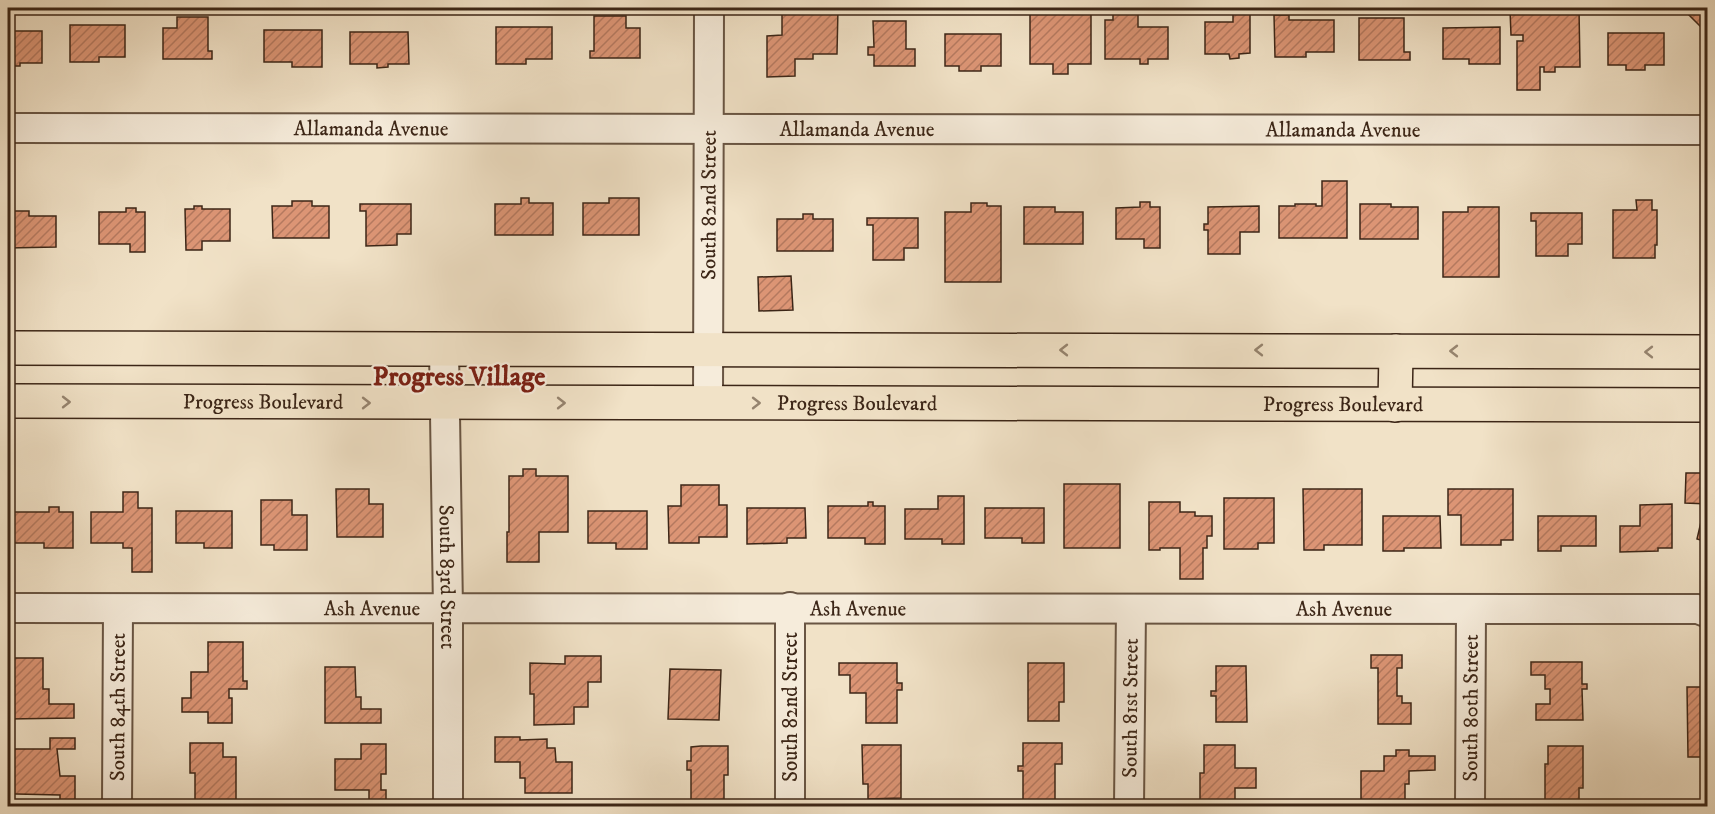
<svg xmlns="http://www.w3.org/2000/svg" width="1715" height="814" viewBox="0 0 1715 814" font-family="'IM FELL DW Pica',serif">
  <defs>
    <pattern id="building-hatch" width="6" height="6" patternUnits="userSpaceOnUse" patternTransform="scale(1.5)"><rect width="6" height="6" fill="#dc9575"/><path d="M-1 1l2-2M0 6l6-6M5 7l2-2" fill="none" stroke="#b4795f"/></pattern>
  </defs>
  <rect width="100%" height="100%" fill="#f1e2c7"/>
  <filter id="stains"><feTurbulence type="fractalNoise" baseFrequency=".00333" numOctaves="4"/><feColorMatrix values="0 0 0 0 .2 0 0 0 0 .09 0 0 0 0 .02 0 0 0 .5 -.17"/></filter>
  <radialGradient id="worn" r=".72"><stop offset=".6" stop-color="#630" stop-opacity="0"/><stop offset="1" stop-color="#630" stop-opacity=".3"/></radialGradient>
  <!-- building -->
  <path fill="url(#building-hatch)" stroke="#3c2617" stroke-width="1.5" d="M782 8H838L837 54H813V59H795V76L767 77V36L782 35Z
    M1030 8H1091V64H1068V74H1053V64H1030Z
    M1697 8H1708V34L1689 15Z
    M1579 9 1580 67H1555V72H1544V67H1540V90H1517V41H1523V35H1511L1510 10Z
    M1113 12H1138V27H1168V59H1148V64H1140V59H1105V20H1113Z
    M1250 12V53L1239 54V58L1230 59 1229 54H1205V22H1233V13Z
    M1274 15H1289V20H1334V52H1306V57H1275Z
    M594 16H626V28H640V58H590V51H594Z
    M177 17H208V51H212V59H163V28H177Z
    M1359 18H1404V52H1410V60H1359Z
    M873 21H906V49H915V66H874V55H868V47H874Z
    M70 25H125V57H99V62H70Z
    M496 27H552V59H526V64H496Z
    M1500 27V64H1469V59H1443V28Z
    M264 30H322V67H292V62H264Z
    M8 31H42V63H20V66H8Z
    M350 32H408L409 64H388V67L377 68V64H350Z
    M1608 33H1664V65H1645V70H1626V65H1608Z
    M945 34H1001V66H981V71H959V66H945Z
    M1322 181H1347V238H1279V206H1295V204H1316V206H1322Z
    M521 198H529V203H553V235H495V204H521Z
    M609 198H639V235H583V203H609Z
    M1636 200H1652V210H1657V245H1655V258H1613V210H1637Z
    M292 201H312V206H329V238H273L272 206H292Z
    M1140 202H1150V207H1160V248H1144V239H1116V208L1140 207Z
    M971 203H987V206H1001V282H945V212H971Z
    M360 204H411V234H397V245L366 246V211H360Z
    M1360 204H1391V207H1418V239H1360Z
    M194 206H202V209H230V241H202V250H186L185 209H194Z
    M1259 206V232H1240V254H1208V230H1204V224H1208V207Z
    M1024 207H1055V212H1083V244H1024Z
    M1468 207H1499V277H1443V212H1468Z
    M1704 207H1708V246L1701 218 1706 216Z
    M126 208H136V212H145V252H130V244H99V212H126Z
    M8 211H29V216H56V247L8 248Z
    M1531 213H1582V244H1568V256H1536V221H1531Z
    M803 214H813V219H833V251H777V219H803Z
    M867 218H918V248H904V260H873V225H867Z
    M791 276 793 310 759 311 758 277Z
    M523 469H536V476H568V532H539V562H507V532H509V476H523Z
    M1686 473H1708V504L1685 503Z
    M1064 484H1120V548H1064Z
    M681 485H719V505H727V537H699V543H669L668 506H681Z
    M336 489H369V504H383V537H337Z
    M1303 489H1362V545H1324V550H1304Z
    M1448 489H1513V540H1501V545H1461V515H1448Z
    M123 492H138V508H152V572H132V548H123V543H91V512H123Z
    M938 496H964V544H942V539H905V509H938Z
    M1224 498H1274V543H1258V549H1224Z
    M261 500H292V515H307V550H274V545H261Z
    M868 502H873V506H885V544H865V538H828V506H868Z
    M1149 502H1180V512H1195V516H1212V536H1207V548H1203V579H1180V548H1160V550H1149Z
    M1672 504V548H1658V551L1620 552V526H1640V505Z
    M49 507H59V512H73V548H44V543H12V512H49Z
    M747 508H805L806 538H787V543L747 544Z
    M985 508H1044V543H1022V538H985Z
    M1704 509 1708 510V542L1697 539Z
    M176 511H232V548H204V543H176Z
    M588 511H647V549H616V543H588Z
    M1383 516H1440L1441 548H1404V551H1383Z
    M1538 516H1596V546H1561V551H1538Z
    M208 642H243V681H247V689H229V698H232V723H208V712H182V698H191V672H208Z
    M1371 655H1402V668H1397V696H1402V703H1411V724H1378V668H1371Z
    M565 656H601V682H588V707H574V724L534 725V694H530V663L565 664Z
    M13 658H43V689H49V704H74V718L8 719V693H13Z
    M1531 662H1582V684H1587V689H1582L1583 720H1536V704H1550V689H1545V675H1531Z
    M839 663H897V683H902V690H897V723H866V693H850V675H839Z
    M1028 663H1064V702H1059V721H1028Z
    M1216 666H1246L1247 722H1216V696H1211V691H1216Z
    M325 667H355L356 697H361V709H381V723H325Z
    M670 669 721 670 719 720 668 719Z
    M1687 687H1708V757H1688Z
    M495 737H520V740L547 739V748H555L556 762H572V793H525V778H520V762H495Z
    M50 738H75V749H57L60 776H75V800H60V795L16 794H10V799H8V749H50Z
    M190 743H223V757H236V801H195V773H190Z
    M1023 743H1062V764H1055V800L1023 801V771H1018V766H1023Z
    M361 744H386V774H381V790H386V800H369V790H335V759H361Z
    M862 745H901V798L868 799V784H863Z
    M1204 745H1235V768H1256V788H1235V802L1200 803V773H1204Z
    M701 746H728V775H724V804H691V770H687V761H691V747Z
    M1548 746H1583V788H1579V801H1545V764H1548Z
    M1396 750H1409V756H1435V770L1409 771V784H1405V801H1361V771H1384V756H1396Z"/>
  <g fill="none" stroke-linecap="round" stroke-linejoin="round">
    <defs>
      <g id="minor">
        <path id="s1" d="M8 128 1708 130"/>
        <path id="s2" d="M444 349 448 609V806"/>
        <path id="s3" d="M708 403 709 8"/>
        <path d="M790 607V806"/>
        <path id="s4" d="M8 608 1698 609 1708 613"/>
        <path id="s5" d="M117 806 118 609"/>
        <path id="s6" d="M1129 806 1131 609"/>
        <path id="s7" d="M1470 806 1471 610"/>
      </g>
      <g id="major">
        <path d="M8 348 1708 352"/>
        <path id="s8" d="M8 401 1708 405"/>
        <path d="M1395 405 1396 351"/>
      </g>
    </defs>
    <!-- minor casing -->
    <use href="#minor" stroke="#695543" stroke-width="32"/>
    <!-- major casing -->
    <use href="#major" stroke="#3c2617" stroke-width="36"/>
    <!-- minor -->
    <use href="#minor" stroke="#f6ecdb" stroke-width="28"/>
    <!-- major -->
    <use href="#major" stroke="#f1e2c7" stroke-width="33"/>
  </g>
  <!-- one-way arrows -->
  <defs><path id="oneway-chevron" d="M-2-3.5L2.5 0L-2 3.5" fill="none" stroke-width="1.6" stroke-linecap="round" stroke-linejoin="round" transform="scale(1.5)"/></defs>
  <g stroke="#96846f">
    <use href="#oneway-chevron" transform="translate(1064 350) rotate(-180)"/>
    <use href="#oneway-chevron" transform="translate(1259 350) rotate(-180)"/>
    <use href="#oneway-chevron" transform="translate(1454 351) rotate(-180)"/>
    <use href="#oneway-chevron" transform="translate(1649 352) rotate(-180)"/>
    <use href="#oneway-chevron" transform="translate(66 402)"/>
    <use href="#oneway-chevron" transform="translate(366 403)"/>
    <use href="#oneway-chevron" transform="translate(561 403)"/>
    <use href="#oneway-chevron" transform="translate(756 403)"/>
  </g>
  <g text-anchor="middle" stroke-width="4.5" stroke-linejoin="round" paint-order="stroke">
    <!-- street labels -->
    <g font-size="21" fill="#3c2617" stroke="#f6ecdb">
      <text dy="7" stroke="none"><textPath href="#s1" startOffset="363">Allamanda Avenue</textPath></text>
      <text dy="7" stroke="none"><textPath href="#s1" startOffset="849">Allamanda Avenue</textPath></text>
      <text dy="7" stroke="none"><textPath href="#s1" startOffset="1335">Allamanda Avenue</textPath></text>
      <text dy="7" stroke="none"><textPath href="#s3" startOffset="198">South 82nd Street</textPath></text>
      <text dy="7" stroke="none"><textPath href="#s8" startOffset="255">Progress Boulevard</textPath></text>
      <text dy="7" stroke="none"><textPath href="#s8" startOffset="849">Progress Boulevard</textPath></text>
      <text dy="7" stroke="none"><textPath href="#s8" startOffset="1335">Progress Boulevard</textPath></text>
      <text dy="7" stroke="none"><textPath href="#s2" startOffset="228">South 83rd Street</textPath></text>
      <text dy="7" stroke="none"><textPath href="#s4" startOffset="850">Ash Avenue</textPath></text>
      <text dy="7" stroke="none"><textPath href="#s4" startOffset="364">Ash Avenue</textPath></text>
      <text dy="7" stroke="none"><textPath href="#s4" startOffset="1336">Ash Avenue</textPath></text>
      <text transform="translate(790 707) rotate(-90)" y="7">South 82nd Street</text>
      <text dy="7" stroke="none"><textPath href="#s5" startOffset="99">South 84th Street</textPath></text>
      <text dy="7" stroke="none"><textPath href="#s6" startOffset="98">South 81st Street</textPath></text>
      <text dy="7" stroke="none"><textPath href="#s7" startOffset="98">South 80th Street</textPath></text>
    </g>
    <!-- district labels -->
    <g font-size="27" font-weight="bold" fill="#7a1f14" stroke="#f6ecdb">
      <text x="459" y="385">Progress Village</text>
    </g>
  </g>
  <!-- margin -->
  <rect width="1715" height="814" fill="none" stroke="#f1e2c7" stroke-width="30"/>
  <rect x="9" y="9" width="1697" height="796" fill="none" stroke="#3c2617" stroke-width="3"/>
  <rect x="15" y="15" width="1685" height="784" fill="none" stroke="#3c2617" stroke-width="1.5"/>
  <rect width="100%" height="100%" filter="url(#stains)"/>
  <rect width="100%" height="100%" fill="url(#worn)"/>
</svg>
